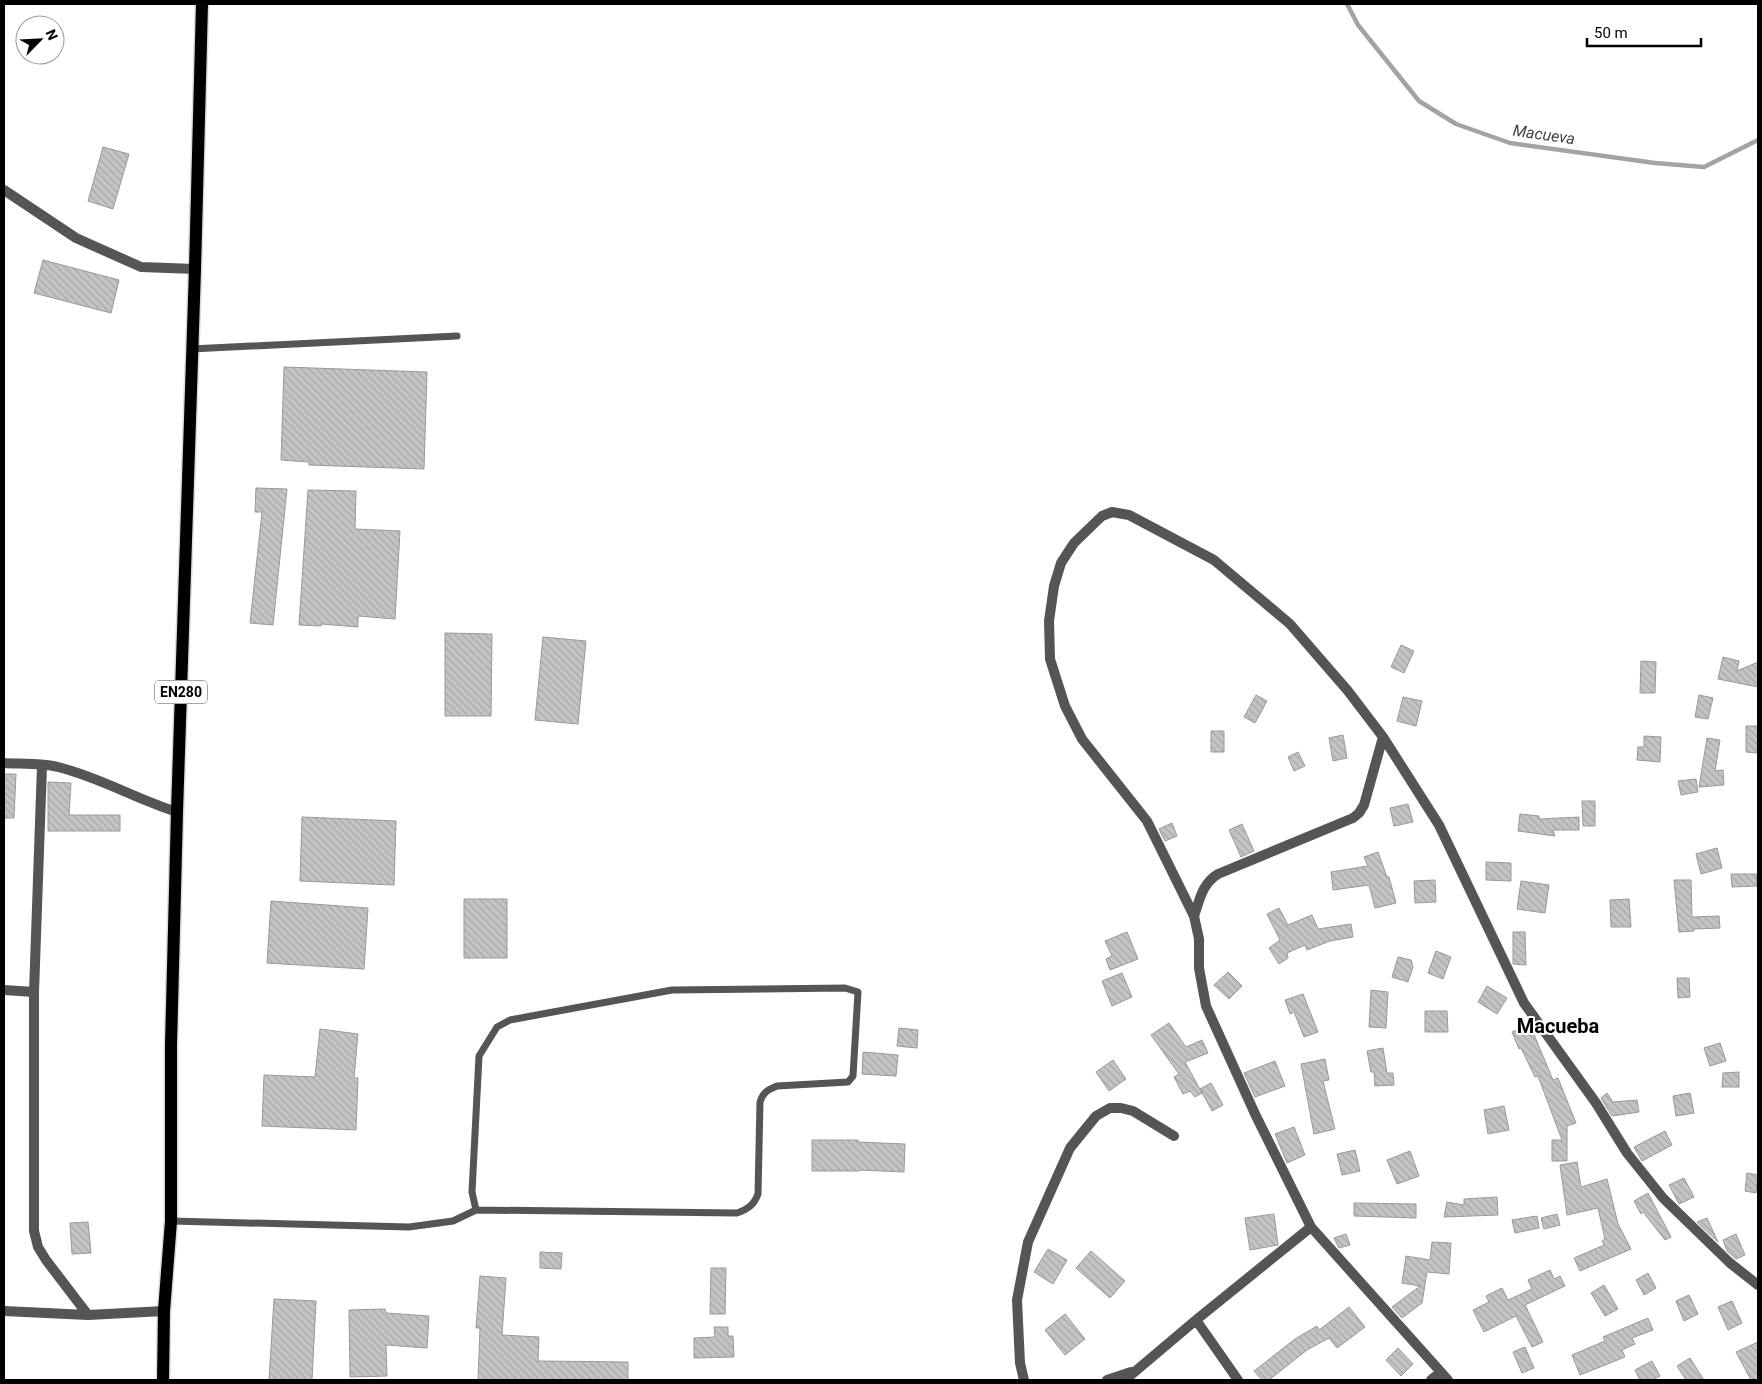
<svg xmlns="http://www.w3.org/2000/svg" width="1762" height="1384" viewBox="0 0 1762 1384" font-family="Roboto,sans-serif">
  <defs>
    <pattern id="building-back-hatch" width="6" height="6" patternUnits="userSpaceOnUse" patternTransform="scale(1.25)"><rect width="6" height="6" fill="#c4c4c4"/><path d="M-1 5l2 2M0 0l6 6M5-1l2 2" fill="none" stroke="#a7a7a7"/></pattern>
  </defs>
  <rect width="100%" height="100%" fill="#fff"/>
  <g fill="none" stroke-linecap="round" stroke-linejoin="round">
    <!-- stream -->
    <path stroke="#a3a3a3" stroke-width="4.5" d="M1347 4 1358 25 1419 101 1456 124 1510 143 1655 163 1704 167 1758 140"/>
  </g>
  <!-- building -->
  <path fill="url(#building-back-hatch)" stroke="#999" d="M103 147 129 154 113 209 88 201Z
    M43 260 119 280 111 313 34 293Z
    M284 367 427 372 424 469 309 465V462L281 460Z
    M256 488 287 489 273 625 250 623 262 512H255Z
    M308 490 356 491 355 529 400 531 395 619 358 616V627L321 624V626L299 625Z
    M445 633 492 634 491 716H445Z
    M543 637 586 641 578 724 535 720Z
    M1401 645 1414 651 1404 673 1391 667Z
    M1723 657 1739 661 1737 671 1758 662V687L1718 679Z
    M1641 661 1656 662 1655 693H1640Z
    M1256 695 1267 701 1255 723 1244 717Z
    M1699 695 1713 698 1708 719 1695 717Z
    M1403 697 1422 701 1416 726 1397 721Z
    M1746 726H1758V753L1746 752Z
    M1211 731H1224V752H1211Z
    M1343 735 1347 758 1333 761 1329 738Z
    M1644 736 1661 737 1660 762 1637 760 1638 747H1644Z
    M1707 738 1720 740 1715 771 1723 770 1724 785 1699 787Z
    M1298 752 1305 766 1294 771 1288 757Z
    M4 774H16L14 818H4Z
    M1696 779 1698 792 1681 795 1678 781Z
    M48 782 71 783 69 815H120V831H48Z
    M1582 801H1595V826H1583Z
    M1408 804 1413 822 1394 826 1390 808Z
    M1520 814 1539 816V819L1579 817V830H1553L1555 836 1518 831Z
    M302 817 396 821 394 885 300 881Z
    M1172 823 1177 836 1165 841 1159 829Z
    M1242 824 1254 851 1241 857 1229 830Z
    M1717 848 1722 868 1701 874 1696 854Z
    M1378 852 1387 877H1389L1396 903 1375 908 1369 885 1333 890 1331 872 1368 866 1364 857Z
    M1486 862 1511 863V881L1486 880Z
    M1731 874H1757V886L1732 887Z
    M1435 880 1436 902 1415 903 1414 881Z
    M1674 880H1691L1692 917 1719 916 1720 928 1694 929V931L1679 932Z
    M1521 881 1549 885 1545 913 1517 909Z
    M464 899H507V958H464Z
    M1629 899 1631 927H1611L1610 900Z
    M271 901 368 908 364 969 267 963Z
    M1279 908 1288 925 1312 915 1318 929 1351 924 1353 937 1330 941 1307 950 1305 945 1287 953 1288 958 1279 964 1269 948 1280 940 1267 914Z
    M1127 932 1138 959 1110 970 1106 959 1112 956 1105 941Z
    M1513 932H1525L1526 965 1513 964Z
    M1436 951 1451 957 1443 979 1428 973Z
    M1398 957 1411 960 1413 967 1408 982 1392 977Z
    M1228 972 1242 986 1229 999 1214 985Z
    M1122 973 1132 997 1112 1006 1102 981Z
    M1677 978H1689L1690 997 1678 998Z
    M1487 986 1507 998 1497 1014 1478 1002Z
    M1371 990 1388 992 1386 1028 1369 1027Z
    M1303 994 1318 1032 1304 1037 1294 1012 1290 1014 1285 1000Z
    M1425 1011H1447L1448 1032H1425Z
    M1169 1023 1186 1047 1202 1040 1208 1053 1185 1062 1202 1093 1195 1097 1190 1091 1183 1094 1174 1077 1179 1074 1151 1035Z
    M1530 1025 1553 1080 1558 1078 1576 1123 1567 1126V1161H1552V1140H1562L1538 1076 1535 1077 1521 1048 1519 1049 1512 1032Z
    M899 1028 918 1030 917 1048 897 1046Z
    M320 1029 358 1034 354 1078H358L356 1130 262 1126 264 1075 315 1077Z
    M1720 1043 1726 1061 1710 1066 1704 1048Z
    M1383 1048 1387 1073H1393L1394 1085 1375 1086 1374 1072H1371L1367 1051Z
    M863 1052 898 1055 896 1076 862 1074Z
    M1325 1059 1329 1080 1323 1081 1335 1129 1314 1134 1301 1064Z
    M1113 1060 1126 1079 1109 1091 1096 1072Z
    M1275 1061 1285 1086 1255 1097 1244 1073Z
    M1739 1072V1087H1722L1723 1073Z
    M1211 1083 1223 1105 1212 1111 1200 1089Z
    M1607 1093 1613 1102 1637 1100 1639 1112 1612 1116 1601 1098Z
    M1690 1093 1694 1113 1676 1116 1673 1096Z
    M1504 1106 1509 1130 1488 1134 1484 1110Z
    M1294 1127 1305 1155 1287 1163 1275 1134Z
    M1665 1131 1672 1145 1642 1161 1634 1147Z
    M812 1140H858V1142L905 1144 904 1172 859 1170V1171H812Z
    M1355 1150 1360 1171 1342 1175 1337 1154Z
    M1410 1151 1419 1176 1397 1184 1387 1160Z
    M1577 1162 1581 1187 1607 1179 1618 1224 1631 1249 1580 1271 1574 1258 1604 1245 1602 1241 1605 1239 1598 1208 1567 1215 1560 1165Z
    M1747 1173 1758 1175 1756 1193 1745 1191Z
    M1684 1178 1694 1197 1679 1204 1669 1185Z
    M1648 1193 1671 1237 1665 1240 1643 1212 1641 1214 1634 1201Z
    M1497 1197 1498 1215 1444 1217 1447 1202 1464 1205V1199Z
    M1354 1203 1416 1204V1218L1354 1216Z
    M1274 1214 1278 1245 1250 1250 1245 1218Z
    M1557 1214 1560 1225 1544 1229 1541 1218Z
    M1537 1216 1539 1228 1515 1233 1512 1220Z
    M1707 1218 1718 1242 1697 1222Z
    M88 1222 91 1253 72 1254 70 1223Z
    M1346 1234 1350 1245 1339 1248 1334 1238Z
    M1736 1234 1745 1255 1736 1259 1727 1251 1723 1240Z
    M1432 1242 1451 1243 1449 1274 1427 1272 1422 1303 1402 1318 1392 1307 1420 1286 1402 1283 1406 1256 1430 1260Z
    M1048 1249 1067 1260 1053 1284 1034 1272Z
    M1091 1251 1125 1281 1110 1298 1076 1268Z
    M540 1252 562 1253 561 1269 540 1268Z
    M711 1268H726L725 1314H710Z
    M1550 1270 1554 1279 1560 1276 1565 1286 1525 1305 1543 1342 1532 1347 1516 1316 1484 1332 1473 1310 1489 1302 1486 1296 1502 1288 1508 1300 1532 1289 1528 1280Z
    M1648 1273 1656 1288 1644 1295 1636 1280Z
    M480 1276 506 1278 502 1335 539 1337 538 1361 628 1362V1380H478L480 1328H476Z
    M1604 1285 1618 1309 1605 1316 1591 1293Z
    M1689 1295 1698 1314 1684 1321 1676 1301Z
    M274 1299 316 1301 312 1380H269Z
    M1732 1301 1742 1323 1728 1330 1718 1307Z
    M1349 1307 1365 1327 1337 1348 1329 1338 1307 1350 1269 1380H1262L1254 1371 1295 1339 1317 1326 1319 1330Z
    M385 1309 386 1313 429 1316 427 1348 386 1345 387 1376 350 1377 349 1310Z
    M1065 1314 1085 1339 1065 1355 1045 1330Z
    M1648 1318 1653 1330 1632 1338 1635 1344 1622 1350 1625 1357 1580 1375 1572 1355 1605 1341 1603 1337Z
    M714 1327H728V1336H733L734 1357 694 1358V1338L715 1337Z
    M1758 1342V1380H1751L1736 1352Z
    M1525 1347 1534 1368 1522 1373 1513 1352Z
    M1398 1348 1413 1364 1401 1376 1386 1360Z
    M1690 1358 1704 1380H1686L1677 1366Z
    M1652 1361 1660 1376 1652 1380H1640L1635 1370Z"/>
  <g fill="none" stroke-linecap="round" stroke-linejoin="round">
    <defs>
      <path id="primary" d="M163 1380 164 1311 171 1221V1045L177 812 195 269 202 4"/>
    </defs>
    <!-- primary casing -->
    <use href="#primary" stroke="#dbdbdb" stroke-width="15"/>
    <!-- lane -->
    <path stroke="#555" stroke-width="7" d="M191 349 457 336
      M171 1221 409 1227 453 1221 476 1210 737 1213C748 1209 754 1205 758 1194L760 1102C763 1092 768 1090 777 1086L848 1082 853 1076 858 992 845 988 672 990 510 1020 497 1027 479 1056 472 1192 476 1210"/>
    <!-- street -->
    <path stroke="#555" stroke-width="10" d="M4 190 76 238 141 267 195 269
      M4 763C19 764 43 763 58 767 99 777 136 799 177 812
      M42 766 34 992V1231L38 1247 46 1260 88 1315
      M1194 916C1200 899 1202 884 1218 874L1353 818 1359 813 1364 805 1383 737
      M4 990 34 992
      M4 1311 88 1315 164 1311
      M1196 1320 1238 1380
      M1024 1380 1020 1363 1017 1300 1028 1242 1070 1148 1096 1116 1110 1108H1121L1133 1111 1174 1136
      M1107 1380 1131 1372
      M1125 1380 1196 1320 1311 1227
      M1431 1380 1441 1372
      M1448 1380 1311 1227 1256 1116 1206 1006 1199 968V939L1194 916 1147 821 1082 739 1065 706 1050 659 1049 621 1054 586 1061 563 1074 543 1102 516 1112 512 1129 515 1214 560 1290 624 1348 691 1383 737 1439 825 1524 1003 1596 1103 1627 1153 1663 1198 1730 1263 1758 1285"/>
    <!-- primary -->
    <use href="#primary" stroke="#000" stroke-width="12"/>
  </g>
  <g text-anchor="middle" stroke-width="4" stroke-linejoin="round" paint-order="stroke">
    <!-- shield labels -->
    <rect fill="#fff" stroke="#4c4c4c" stroke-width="1" x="155" y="680.5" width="52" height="23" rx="4"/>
    <g font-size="14" font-weight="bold" fill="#000">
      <text x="181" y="697">EN280</text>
    </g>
    <!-- water labels -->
    <g font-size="16" font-style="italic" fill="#444" stroke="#fff">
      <text transform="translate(1544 134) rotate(8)" y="6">Macueva</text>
    </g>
    <!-- district labels -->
    <g font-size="20" font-weight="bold" fill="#000" stroke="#fff">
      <text x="1558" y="1033">Macueba</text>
    </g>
  </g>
  <!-- border -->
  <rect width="1762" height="1384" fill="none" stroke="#000000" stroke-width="10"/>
  <!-- north arrow -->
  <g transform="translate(40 40) rotate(66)"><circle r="24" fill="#ffffff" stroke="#999999"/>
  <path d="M0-4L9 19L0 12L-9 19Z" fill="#000000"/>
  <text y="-8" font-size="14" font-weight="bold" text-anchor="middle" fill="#000000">N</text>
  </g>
  <!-- scale -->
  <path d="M1587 38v8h114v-8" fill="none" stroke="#000000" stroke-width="2.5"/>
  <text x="1594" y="38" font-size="15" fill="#000000" stroke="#ffffff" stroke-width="4" paint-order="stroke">50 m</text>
</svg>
